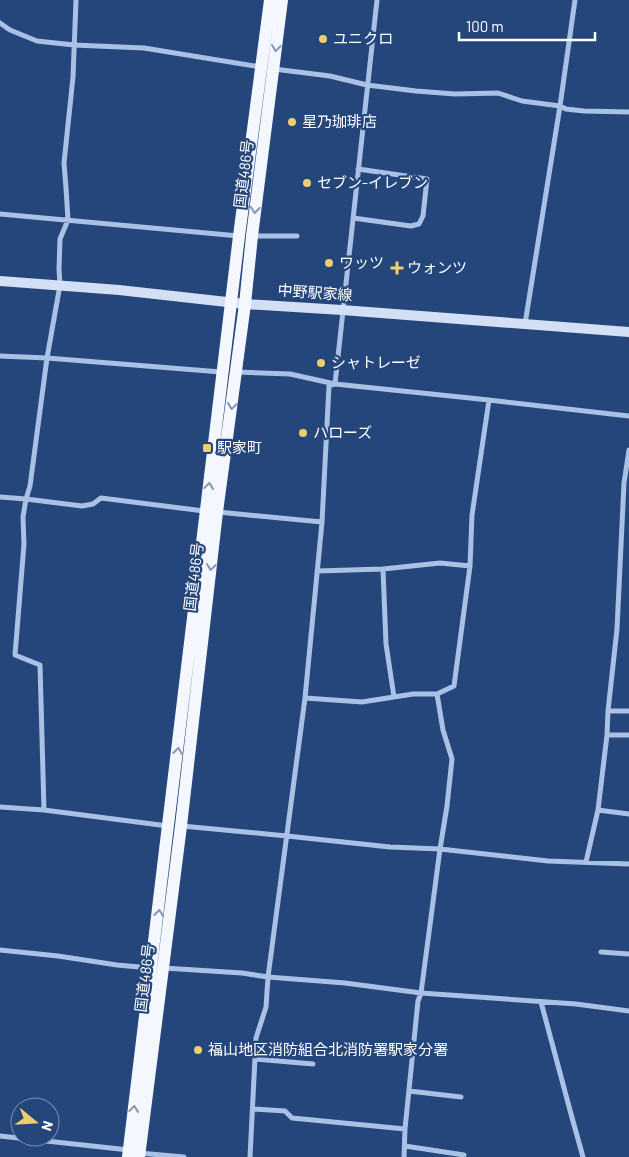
<svg xmlns="http://www.w3.org/2000/svg" width="629" height="1157" viewBox="0 0 629 1157" font-family="Barlow,'Noto Sans JP',sans-serif">
  <rect width="100%" height="100%" fill="#25467b"/>
  <g fill="none" stroke-linecap="round" stroke-linejoin="round">
    <!-- minor -->
    <path stroke="#a9c1e4" stroke-width="5" d="M0 23 10 30 37 41 74 45 144 48 261 67
      M274 69 330 76 367 85 416 91 455 94 498 93 522 101 560 106 566 109 584 111 629 112
      M0 214 239 236
      M353 218 411 226 419 224 423 216 427 179 358 169
      M252 236H297
      M525 324 560 106 575 0
      M0 356 47 358 221 372
      M237 372 290 374 335 384 489 400 629 416
      M0 497 26 499 82 506 93 504 101 498 204 511
      M218 512 322 522
      M383 569 386 644 394 697
      M317 571 383 569 440 563 470 566
      M305 698 362 702 413 694H437
      M608 711H629
      M607 735H629
      M0 807 44 810 168 826
      M44 810 40 665 15 655 24 544 23 517 26 499 30 486 47 358 60 285 59 269 60 239 68 220 66 188 64 163 73 77 76 0
      M598 810 629 814
      M182 826 287 836 390 847 440 849 548 861 629 864
      M586 862 598 810 607 735 608 711 617 629 624 483 629 450
      M0 950 58 956 117 965 151 968
      M601 952 629 954
      M164 968 242 973 268 977 345 983 421 993 576 1004 629 1011
      M541 1002 571 1114 583 1157
      M255 1059 313 1064
      M409 1091 461 1097
      M253 1109 285 1111 292 1118 405 1129
      M0 1136 129 1150
      M405 1146 464 1155
      M139 1153 184 1157
      M250 1157 256 1038 266 1007 268 977 305 698 322 522 329 386 335 384 377 0
      M404 1157 405 1129 418 1001 421 993 440 849 447 806 452 759 443 730 437 694 454 686 470 566 472 515 489 400"/>
    <!-- secondary -->
    <path stroke="#d2dff4" stroke-width="10" d="M0 281 119 290 245 304 342 310 629 332"/>
    <!-- trunk -->
    <path stroke="#f4f7fe" stroke-width="12" d="M128 1157 239 236 270 0
      M139 1157 181 826 217 512 245 304 252 236 282 0"/>
  </g>
  <!-- one-way arrows -->
  <defs><path id="oneway-chevron" d="M-2-3.5L2.5 0L-2 3.5" fill="none" stroke-width="1.6" stroke-linecap="round" stroke-linejoin="round" transform="scale(1.25)"/></defs>
  <g stroke="#8296b6">
    <use href="#oneway-chevron" transform="translate(276 48) rotate(97)"/>
    <use href="#oneway-chevron" transform="translate(255 210) rotate(97)"/>
    <use href="#oneway-chevron" transform="translate(232 406) rotate(98)"/>
    <use href="#oneway-chevron" transform="translate(209 486) rotate(-83)"/>
    <use href="#oneway-chevron" transform="translate(211 567) rotate(97)"/>
    <use href="#oneway-chevron" transform="translate(178 751) rotate(-83)"/>
    <use href="#oneway-chevron" transform="translate(159 913) rotate(-83)"/>
    <use href="#oneway-chevron" transform="translate(134 1109) rotate(-83)"/>
  </g>
  <!-- markers -->
  <g fill="#eecf6e" stroke="#25467b" stroke-width="2">
    <circle cx="323" cy="39" r="5"/>
    <circle cx="292" cy="122" r="5"/>
    <circle cx="307" cy="183" r="5"/>
    <circle cx="329" cy="263" r="5"/>
    <path d="M394.5 260.5h5v5h5v5h-5v5h-5v-5h-5v-5h5z"/>
    <circle cx="321" cy="363" r="5"/>
    <circle cx="303" cy="433" r="5"/>
    <rect x="202" y="443" width="10" height="10" rx="2.5"/>
    <circle cx="198" cy="1050" r="5"/>
  </g>
  <g text-anchor="middle" stroke-width="4.5" stroke-linejoin="round" paint-order="stroke">
    <!-- poi labels -->
    <g font-size="15" fill="#fff" stroke="#25467b" text-anchor="start">
      <text x="333" y="44">ユニクロ</text>
      <text x="302" y="127">星乃珈琲店</text>
      <text x="317" y="188">セブン-イレブン</text>
      <text x="339" y="268">ワッツ</text>
      <text x="407" y="273">ウォンツ</text>
      <text x="331" y="368">シャトレーゼ</text>
      <text x="313" y="438">ハローズ</text>
      <text x="217" y="453">駅家町</text>
      <text x="208" y="1055">福山地区消防組合北消防署駅家分署</text>
    </g>
    <!-- street labels -->
    <g font-size="15" fill="#fff" stroke="#25467b">
      <text transform="translate(244 174) rotate(-83)" y="5">国道486号</text>
      <text transform="translate(315 293) rotate(4)" y="5">中野駅家線</text>
      <text transform="translate(194 577) rotate(-83)" y="5">国道486号</text>
      <text transform="translate(145 978) rotate(-83)" y="5">国道486号</text>
    </g>
  </g>
  <!-- north arrow -->
  <g transform="translate(35 1122) rotate(108)"><circle r="24" fill="#25467b" stroke="#7c90b0"/>
  <path d="M0-4L9 19L0 12L-9 19Z" fill="#eecf6e"/>
  <text y="-8" font-size="14" font-weight="bold" text-anchor="middle" fill="#ffffff">N</text>
  </g>
  <!-- scale -->
  <path d="M459 32v8h136v-8" fill="none" stroke="#ffffff" stroke-width="2.5"/>
  <text x="466" y="32" font-size="15" fill="#ffffff" stroke="#25467b" stroke-width="4" paint-order="stroke">100 m</text>
</svg>
